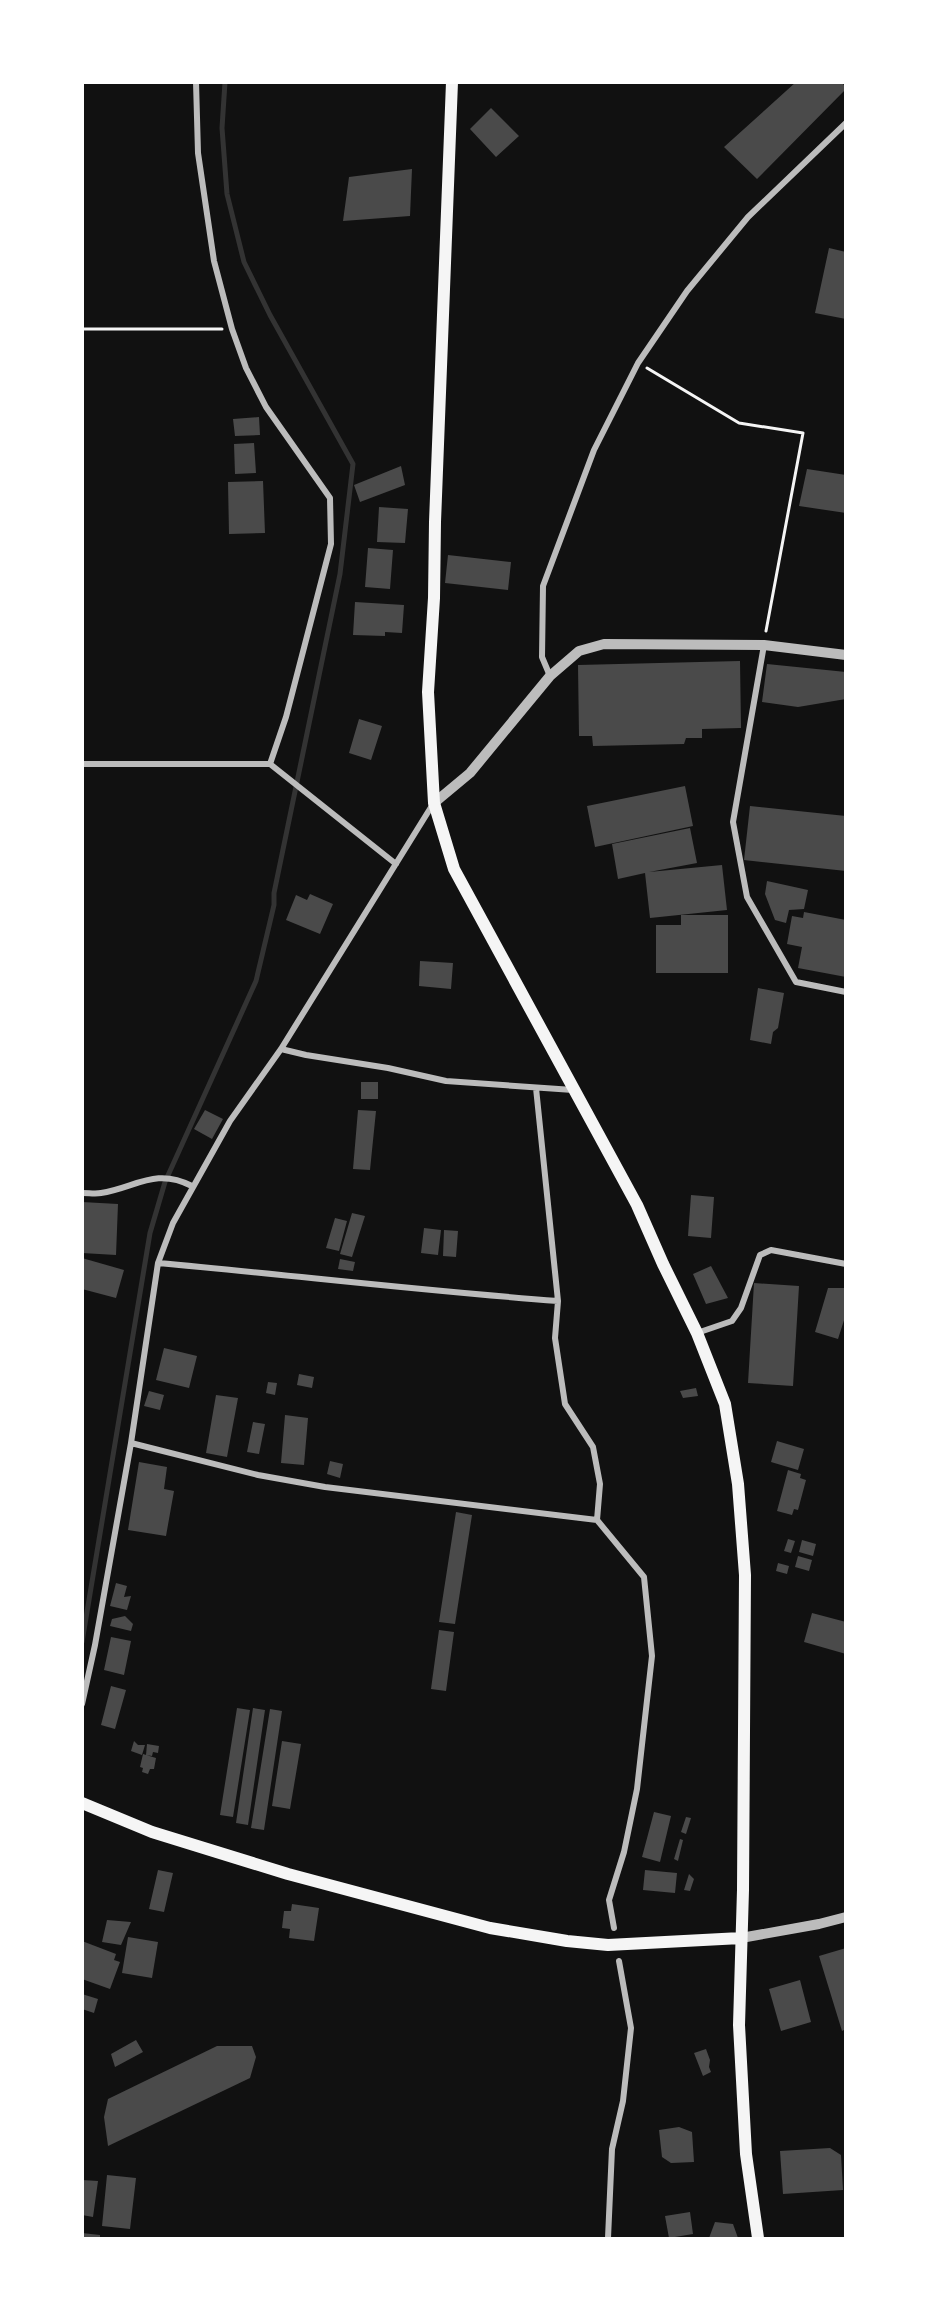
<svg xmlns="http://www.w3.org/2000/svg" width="928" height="2321" viewBox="0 0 928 2321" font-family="Ubuntu,sans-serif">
  <rect width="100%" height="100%" fill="#111"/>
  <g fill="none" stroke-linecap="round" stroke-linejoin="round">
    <!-- stream -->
    <path stroke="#333" stroke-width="5" d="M82 1642 150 1233 165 1182 256 981 274 905V893L340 574 353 464 270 315 244 262 227 194 222 128 225 82"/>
  </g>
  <!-- building -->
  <path fill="#4a4a4a" d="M796 82H842L846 89 757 179 724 147Z
    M491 108 519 136 496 157 470 129Z
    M412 169 410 216 343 221 349 177Z
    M829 248 846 252V319L815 313Z
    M259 417 260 435 235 436 233 419Z
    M254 443 256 473 235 474 234 444Z
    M401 466 405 485 360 502 354 485Z
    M807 469 846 475V513L799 506Z
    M263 481 265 533 229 534 228 482Z
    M379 507 408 509 405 543 377 542Z
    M368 548 393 550 390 589 365 587Z
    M448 555 511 562 508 590 445 583Z
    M355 602 404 605 402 633 385 632V636L353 635Z
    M740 661 741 728 702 729V738H686L684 744 593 746 592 736H579L578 665Z
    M767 664 846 672V699L798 707 762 702Z
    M359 719 382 726 371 760 349 753Z
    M685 786 693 826 595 847 587 806Z
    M750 806 846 816V871L744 860Z
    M690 828 697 863 649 872 722 865 727 910 650 918 645 873 618 879 612 844Z
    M767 881 808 890 804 909 789 910 786 923 775 920 765 894Z
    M310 894 333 904 320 934 286 920 296 895 307 900Z
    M804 912 846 920V977L798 968 802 947 787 944 792 916 803 918Z
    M681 915H728V973H656V925H681Z
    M420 961 453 963 451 989 419 986Z
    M758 988 784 993 778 1028 773 1032 771 1044 750 1040Z
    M361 1082H378V1099H361Z
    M205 1110 223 1119 212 1139 194 1129Z
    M358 1110 376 1111 370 1170 353 1169Z
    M691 1195 714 1197 711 1238 688 1236Z
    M82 1202 118 1204 116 1255 82 1253Z
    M352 1213 365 1216 352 1257 340 1254Z
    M335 1218 347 1221 339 1251 326 1248Z
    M424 1228 441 1230 438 1255 421 1253Z
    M444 1230 458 1231 456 1257 443 1256Z
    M82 1258 124 1270 116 1298 82 1289Z
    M340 1259 355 1262 353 1271 338 1269Z
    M711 1266 728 1298 706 1304 693 1274Z
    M754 1283 799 1286 793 1386 748 1383Z
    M828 1288H846V1314L838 1339 815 1332Z
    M164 1348 197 1356 189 1388 156 1380Z
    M299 1374 314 1377 312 1388 297 1385Z
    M268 1382 277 1383 275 1395 266 1393Z
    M696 1388 698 1396 683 1398 680 1391Z
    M149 1391 164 1395 160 1410 144 1406Z
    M216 1395 238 1398 227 1457 206 1453Z
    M285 1415 308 1418 304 1465 281 1463Z
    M253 1422 265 1424 259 1454 247 1452Z
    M777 1441 804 1449 798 1470 771 1462Z
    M330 1461 343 1464 340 1478 327 1474Z
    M139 1462 167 1467 164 1489 174 1491 166 1536 128 1530Z
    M788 1470 801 1474 800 1478 806 1480 798 1510 794 1509 792 1515 777 1511Z
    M456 1512 472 1515 455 1624 439 1622Z
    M788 1539 795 1541 791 1553 784 1551Z
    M802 1540 816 1544 813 1556 799 1552Z
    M798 1556 812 1560 809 1571 795 1567Z
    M778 1563 789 1566 787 1574 776 1571Z
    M116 1583 127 1586 124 1597 131 1596 127 1610 110 1606Z
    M812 1613 846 1622V1654L804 1642Z
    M125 1616 133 1624 131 1631 110 1626 112 1619Z
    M439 1630 454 1632 446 1691 431 1689Z
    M111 1637 131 1641 124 1675 104 1670Z
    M111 1686 126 1690 115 1729 101 1725Z
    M237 1708 250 1710 233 1817 220 1815Z
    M253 1708 265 1710 248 1825 236 1823Z
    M270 1709 282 1711 264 1830 251 1828Z
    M134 1741 138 1745H145L142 1755 131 1751Z
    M282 1741 301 1744 290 1809 272 1806Z
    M147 1744 159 1746 158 1753 153 1752 152 1756 146 1755Z
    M143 1754 156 1758 154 1769H150L148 1774 142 1772 143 1768 140 1767Z
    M654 1812 671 1816 660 1862 642 1857Z
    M686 1817 691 1818 686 1834 681 1832Z
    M680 1839 683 1840 678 1861 674 1859Z
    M158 1870 173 1873 164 1912 149 1909Z
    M645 1870 677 1873 675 1893 643 1890Z
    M689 1874 694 1879 690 1891 684 1890Z
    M292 1904 319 1908 314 1941 289 1938 290 1929 282 1928 284 1911H291Z
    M107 1920 131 1922 121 1945 102 1942Z
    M128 1937 158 1942 152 1978 122 1973Z
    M82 1941 116 1954 114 1960 120 1962 110 1989 82 1979Z
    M846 1948V2029L842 2031 819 1956Z
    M800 1980 811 2022 781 2031 769 1989Z
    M82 1994 98 1999 94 2013 82 2009Z
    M136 2040 143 2052 115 2067 111 2054Z
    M217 2046H252L256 2057 250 2078 108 2146 104 2117 108 2099Z
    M706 2049 710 2060 709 2067 711 2072 703 2076 694 2053Z
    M679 2127 692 2132 694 2162 671 2163 662 2157 659 2130Z
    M830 2148 841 2155 843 2190 783 2194 780 2151Z
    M107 2175 136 2178 130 2229 102 2226Z
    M82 2180 98 2181 93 2217 82 2215Z
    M690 2212 693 2234 669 2238 665 2216Z
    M715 2222 733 2224 738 2238H709Z
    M82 2233 100 2235V2238H82Z"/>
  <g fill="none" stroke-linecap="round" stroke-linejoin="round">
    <!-- path -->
    <path stroke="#f5f5f5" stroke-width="3" d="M82 329H222
      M647 368 739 423 803 433 766 631"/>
    <!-- minor -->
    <path stroke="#bcbcbc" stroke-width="6" d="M196 82 198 153 214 261 232 329 246 368 266 407 330 498 331 544 286 717 270 764
      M764 645 733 822 747 897 796 982 846 992
      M550 676 542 657 543 586 594 450 638 363 687 291 748 217 846 123
      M82 764H270L396 864
      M281 1049 306 1055 388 1068 446 1081 573 1090
      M536 1088 558 1301 555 1338 565 1404 593 1447 600 1484 597 1520 644 1577 652 1656 637 1789 624 1852 609 1900 614 1928
      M82 1193C89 1193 96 1194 101 1193 135 1188 155 1167 192 1186
      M158 1263C291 1275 424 1291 558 1301
      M697 1333 732 1321 741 1308 760 1255 771 1250 846 1264
      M131 1443 258 1475 325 1487 597 1520
      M82 1704 95 1645 131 1443 158 1263 173 1223 230 1121 281 1049 433 804
      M608 2238 612 2149 623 2101 631 2028 619 1961"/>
    <!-- tertiary -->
    <path stroke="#bcbcbc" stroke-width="10" d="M434 803 470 773 550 676 579 651 604 644 764 645 846 655
      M741 1938 819 1924 846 1917"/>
    <!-- secondary -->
    <path stroke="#f5f5f5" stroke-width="12" d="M452 82 435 522 434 598 428 692 434 803 454 869 637 1205 663 1264 697 1333 725 1404 738 1484 745 1575 743 1890 739 2025 746 2154 758 2238
      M82 1803 152 1832 288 1874 490 1928 567 1941 608 1945 741 1938"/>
  </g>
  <!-- border -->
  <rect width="928" height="2321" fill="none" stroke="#ffffff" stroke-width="168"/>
</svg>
